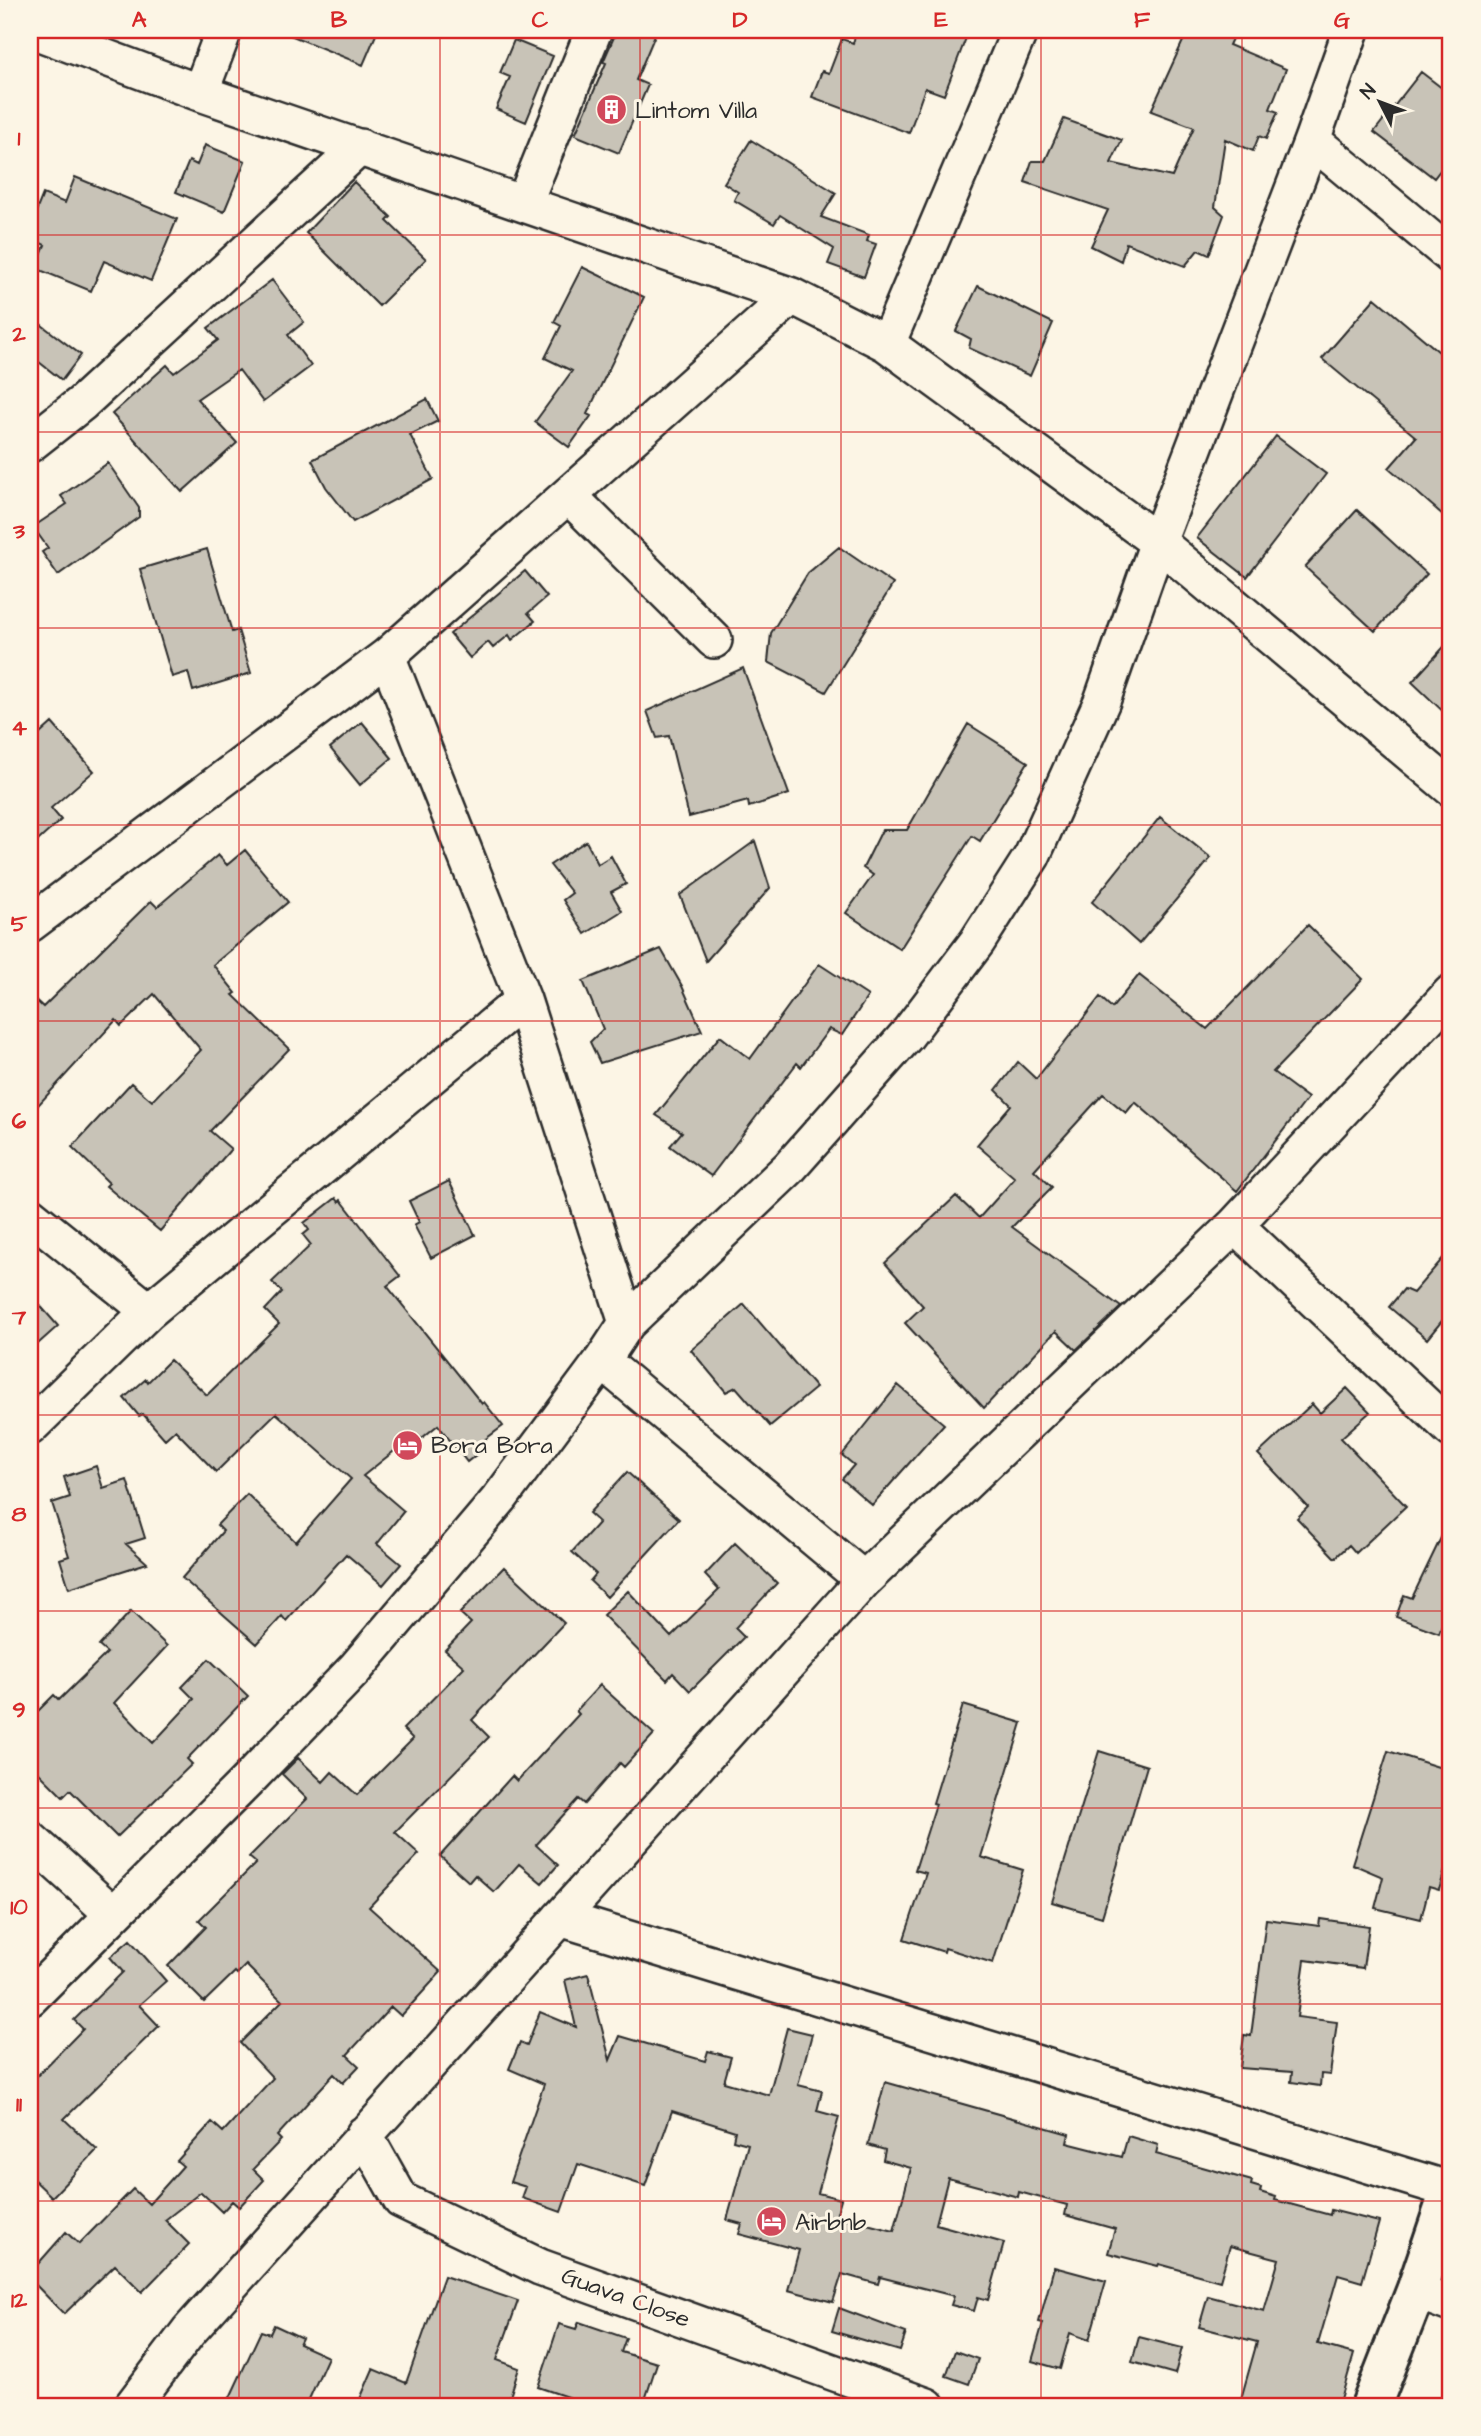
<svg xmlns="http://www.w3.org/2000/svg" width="1481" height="2436" viewBox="0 0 1481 2436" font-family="'Architects Daughter',sans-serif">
  <rect width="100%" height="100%" fill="#fcf5e5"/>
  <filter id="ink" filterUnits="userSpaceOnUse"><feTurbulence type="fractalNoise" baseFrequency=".0143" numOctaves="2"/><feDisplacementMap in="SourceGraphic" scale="14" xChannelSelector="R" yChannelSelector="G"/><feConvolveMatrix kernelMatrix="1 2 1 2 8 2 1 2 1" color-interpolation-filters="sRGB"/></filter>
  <g filter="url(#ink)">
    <!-- building -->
    <path fill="#c8c3b7" stroke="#2b2b2b" stroke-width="2" d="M278 30H378L363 65Z
      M617 30H657L636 80 648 85 619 153 575 135 606 63 603 62Z
      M857 30H969L944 95 925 88 909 133 812 97 822 71 829 73 842 39 853 43Z
      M1188 30H1236L1229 45 1286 69 1270 109 1278 112 1266 139 1259 136 1253 151 1225 139 1215 207 1224 215 1209 255 1198 250 1185 266 1126 243 1121 261 1091 246 1108 210 1025 182 1032 161H1045L1064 119 1122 140 1111 163 1172 177 1194 127 1151 111Z
      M514 40 553 56 526 122 496 109 510 77 500 73Z
      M1421 72 1451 95V156L1434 178 1374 132Z
      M751 140 836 193 821 217 869 235 867 241 876 244 864 277 828 264 834 249 780 215 774 224 734 200 738 192 724 183Z
      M205 145 245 161 224 212 176 192 189 161 197 165Z
      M75 177 177 219 151 281 104 261 91 291 35 268 45 245 30 238V226L43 194 65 203Z
      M354 182 391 217 387 221 426 259 379 306 306 233Z
      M582 267 644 297 587 414 591 416 569 447 535 422 572 371 545 358 561 326 554 322Z
      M272 280 304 322 288 335 311 366 263 402 239 370 197 399 237 443 182 492 112 414 167 365 174 373 218 340 208 328Z
      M978 286 1053 323 1030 376 969 348 971 339 956 331Z
      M1375 298 1451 362V522L1389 468 1416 437 1322 359Z
      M30 316 81 355 62 380 30 355Z
      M427 399 438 421 410 435 433 479 353 522 326 487 312 460Z
      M1276 436 1326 474 1247 577 1197 538Z
      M108 463 139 508V517L58 575 42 552 48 548 33 527 67 504 61 496Z
      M1357 510 1427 574 1375 631 1305 567Z
      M839 547 893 584 826 692 768 662 771 633 808 573Z
      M207 549 232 632 238 630 251 673 193 691 188 672 172 677 140 569Z
      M525 571 547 597 528 613 535 621 512 640 509 635 493 648 488 642 470 658 450 634Z
      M1451 639V719L1412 682Z
      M743 668 789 794 749 807 748 801 689 817 669 736 657 738 647 711Z
      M362 722 392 758 360 785 330 748Z
      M52 723 94 771 51 808 61 820 30 848V743Z
      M968 724 1028 762 980 841 972 836 900 949 846 913 873 875 863 868 882 830H907Z
      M1160 817 1211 858 1139 944 1092 902Z
      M586 841 598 864 611 856 626 884 611 892 622 911 585 934 563 900 572 893 550 865Z
      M755 841 770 888 706 961 680 895Z
      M245 850 288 902 213 965 236 993 233 995 289 1049 210 1131 231 1149 160 1231 106 1186 109 1183 72 1147 131 1083 152 1101 201 1050 154 994 121 1026 116 1020 30 1114V995L43 1007 151 901 157 907 218 855 227 865Z
      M1308 925 1363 979 1273 1072 1308 1098 1237 1191 1135 1102 1126 1113 1103 1094 1034 1170 1052 1187 1012 1227 1121 1307 1076 1350 1056 1331 984 1408 905 1323 923 1306 885 1263 956 1196 979 1218 1015 1178 977 1145 1011 1105 996 1090 1018 1062 1036 1079 1100 997 1112 1008 1139 975 1207 1029Z
      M661 949 682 986 702 1031 600 1063 590 1042 603 1029 583 981Z
      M819 964 868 996 842 1035 829 1029 801 1067 797 1063 711 1176 670 1146 682 1132 656 1115 720 1036 750 1059Z
      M449 1181 475 1235 431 1258 414 1225 419 1222 409 1201Z
      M336 1198 339 1202 341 1200 400 1276 387 1286 482 1404 484 1402 503 1426 483 1441 487 1446 467 1462 438 1425 417 1442 413 1436 363 1476 404 1511 377 1544 401 1564 383 1585 346 1554 286 1621 282 1616 257 1644 182 1578 223 1531 217 1525 247 1494 296 1542 351 1479 276 1413 216 1472 175 1430 165 1439 143 1414 139 1416 124 1398 146 1379 148 1382 170 1360 207 1395 279 1324 265 1310 282 1292 272 1282 311 1245 303 1235 309 1230 304 1223Z
      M1451 1249V1310L1427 1339 1389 1307 1404 1289 1413 1293Z
      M30 1294 58 1326 30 1351Z
      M744 1304 816 1388 770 1426 736 1387 726 1392 691 1350Z
      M898 1385 944 1424 872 1505 842 1479 854 1465 842 1455Z
      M1347 1388 1370 1412 1341 1438 1406 1506 1356 1553 1349 1545 1335 1558 1297 1518 1308 1507 1258 1454 1312 1404 1320 1413Z
      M96 1466 103 1488 127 1480 145 1538 126 1544 147 1563 69 1588 60 1559 69 1556 52 1503 70 1497 64 1477Z
      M627 1472 679 1519 607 1597 590 1581 596 1574 572 1552 599 1522 589 1513Z
      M1451 1517V1599L1439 1633 1396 1617 1404 1595 1412 1598Z
      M735 1543 777 1583 735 1628 744 1637 690 1691 673 1673 667 1680 603 1615 628 1591 671 1637 719 1590 705 1575Z
      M504 1567 564 1623 472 1720 489 1737 395 1832 419 1854 369 1907 441 1972 401 2016 391 2007 347 2055 359 2066 343 2083 334 2074 277 2136 281 2140 253 2169 264 2180 239 2207 232 2201 222 2212 201 2192 165 2220 189 2244 142 2292 115 2265 64 2314 30 2279V2273L66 2232 79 2244 133 2189 149 2204 183 2166 177 2161 212 2122 223 2132 273 2078 240 2043 282 2001 246 1965 237 1974 235 1972 204 2002 168 1966 206 1927 199 1920 256 1863 249 1857 307 1799 282 1774 298 1758 323 1782 332 1772 357 1795 413 1739 403 1729 464 1667 445 1650 471 1623 460 1613Z
      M131 1611 167 1646 114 1703 153 1743 194 1699 182 1687 209 1659 248 1696 187 1759 192 1764 117 1837 70 1790 63 1797 30 1764V1719L54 1695 59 1700 107 1653 99 1646Z
      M600 1685 654 1734 624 1767 620 1763 584 1804 578 1799 536 1845 558 1865 542 1883 519 1864 494 1892 475 1875 469 1882 440 1856 512 1776 517 1781 579 1714 576 1711Z
      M963 1705 1022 1723 981 1857 1023 1870 993 1963 945 1948 944 1952 904 1939 926 1873 915 1870 936 1804 933 1803Z
      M1099 1751 1147 1766 1102 1917 1052 1902Z
      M1388 1751 1451 1771V1866L1447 1864 1439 1890 1429 1887 1421 1919 1375 1908 1383 1877 1352 1864Z
      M1266 1919 1319 1926 1320 1919 1369 1926 1363 1968 1305 1960 1297 2017 1337 2022 1330 2075 1321 2074 1320 2086 1291 2082 1292 2072 1240 2068 1244 2035 1251 2036Z
      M130 1940 166 1981 139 2005 159 2026 64 2119 97 2150 52 2197 30 2176V2083L83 2029 74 2020 123 1972 110 1957Z
      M588 1974 610 2060 620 2036 705 2061 708 2051 731 2057 724 2082 769 2095 787 2028 812 2034 798 2085 822 2091 817 2111 839 2117 818 2193 841 2199 836 2216 894 2231 911 2168 883 2160 885 2150 868 2145 885 2082 1069 2134 1067 2143 1122 2157 1128 2136 1158 2145 1156 2154 1252 2181 1251 2185 1261 2188 1260 2192 1276 2197 1275 2200 1330 2215 1331 2210 1379 2222 1362 2282 1338 2275 1318 2344 1354 2354 1339 2406H1239L1257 2342 1199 2327 1208 2296 1264 2311 1279 2259 1230 2246 1220 2281 1159 2264 1158 2266 1108 2253 1115 2229 1065 2215 1067 2205 1019 2192 1018 2197 948 2178 936 2224 1004 2243 988 2300 978 2297 974 2311 951 2305 954 2296 880 2277 878 2284 842 2274 833 2302 788 2290 799 2250 739 2234 742 2224 727 2220 748 2144 733 2140 735 2131 672 2111 645 2186 578 2164 561 2212 522 2198 526 2187 510 2182 544 2084 509 2069 520 2042 527 2045 540 2012 576 2027 565 1980Z
      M1054 2267 1106 2281 1089 2340 1070 2333 1060 2369 1032 2361 1043 2323 1039 2322Z
      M444 2276 518 2301 497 2360 519 2368 507 2406H357L373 2369 406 2383Z
      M839 2308 906 2333 900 2351 832 2331Z
      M579 2322 626 2338 621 2352 657 2363 643 2406H594L538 2387 559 2324 576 2329Z
      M274 2325 302 2338 299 2344 328 2357 306 2406H226L261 2331 270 2334Z
      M1139 2337 1182 2348 1175 2374 1132 2362Z
      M955 2351 978 2359 969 2384 946 2376Z"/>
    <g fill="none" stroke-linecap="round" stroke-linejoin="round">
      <defs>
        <path id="street" d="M32 30 200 93 792 296 887 344 1158 542 1451 788
          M200 93 224 30
          M1312 140 1451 256
          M524 203 594 30
          M887 344 1020 30
          M30 444 82 403 360 147
          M568 495 714 640
          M387 656 523 1000 627 1323
          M30 924 387 656 792 296
          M30 1215 149 1311
          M1235 1225 1451 1429
          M602 1361 864 1580
          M30 1427 149 1311 523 1000
          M30 1839 113 1914
          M560 1918 1451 2190
          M30 1998 246 1782 355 1669 500 1498 602 1361 627 1323 789 1168 906 1036 977 942 1032 856 1102 701 1158 542 1312 140 1351 30
          M364 2134 401 2200 540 2267 927 2406
          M1416 2291 1451 2304
          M132 2406 189 2331 864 1580 1235 1225 1451 993"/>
        <path id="secondary" d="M1371 2406 1416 2291 1451 2188"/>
      </defs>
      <!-- street casing -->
      <use href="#street" stroke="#2b2b2b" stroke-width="40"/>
      <!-- secondary casing -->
      <use href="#secondary" stroke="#2b2b2b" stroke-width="44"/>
      <!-- street -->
      <use href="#street" stroke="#fcf5e5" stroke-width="35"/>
      <!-- secondary -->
      <use href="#secondary" stroke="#fcf5e5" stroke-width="38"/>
    </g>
  </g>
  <!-- grid -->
  <path fill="none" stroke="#d62828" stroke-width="2" stroke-opacity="0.55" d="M239 30V2406M440 30V2406M640 30V2406M841 30V2406M1041 30V2406M1242 30V2406M30 235H1451M30 432H1451M30 628H1451M30 825H1451M30 1021H1451M30 1218H1451M30 1415H1451M30 1611H1451M30 1808H1451M30 2004H1451M30 2201H1451"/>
  <!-- icons -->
  <defs>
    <symbol id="building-disc" viewBox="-11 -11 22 22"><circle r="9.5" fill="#d1495b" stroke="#fcf5e5"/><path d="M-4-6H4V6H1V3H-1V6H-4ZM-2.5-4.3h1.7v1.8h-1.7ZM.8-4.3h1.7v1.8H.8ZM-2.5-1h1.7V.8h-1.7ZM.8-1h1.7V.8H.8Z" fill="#fff"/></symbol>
    <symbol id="hotel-disc" viewBox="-11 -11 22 22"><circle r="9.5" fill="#d1495b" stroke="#fcf5e5"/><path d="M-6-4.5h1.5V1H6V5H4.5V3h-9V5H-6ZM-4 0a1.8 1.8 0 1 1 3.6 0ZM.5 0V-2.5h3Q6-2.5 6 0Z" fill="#fff"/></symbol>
  </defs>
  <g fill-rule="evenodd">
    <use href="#building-disc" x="594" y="92" width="35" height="35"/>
    <use href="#hotel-disc" x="390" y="1428" width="35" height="35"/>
    <use href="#hotel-disc" x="754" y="2204" width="35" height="35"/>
  </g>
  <g text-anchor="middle" stroke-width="6" stroke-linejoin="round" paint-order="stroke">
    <!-- poi labels -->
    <g font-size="24" fill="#2b2b2b" stroke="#fcf5e5" text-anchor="start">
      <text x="635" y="118">Lintom Villa</text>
      <text x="431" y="1453">Bora Bora</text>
      <text x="795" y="2230">Airbnb</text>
    </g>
    <!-- street labels -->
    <g font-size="24" fill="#2b2b2b" stroke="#fcf5e5">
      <text transform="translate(626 2297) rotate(20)" y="8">Guava Close</text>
    </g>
  </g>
  <!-- margin -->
  <rect width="1481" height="2436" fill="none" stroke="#fcf5e5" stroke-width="77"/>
  <!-- north arrow -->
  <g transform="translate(1380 102) rotate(312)" stroke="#fcf5e5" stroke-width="5" paint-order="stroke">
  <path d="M0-5L12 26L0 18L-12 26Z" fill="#2b2b2b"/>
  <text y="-10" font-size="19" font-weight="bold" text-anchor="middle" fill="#2b2b2b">N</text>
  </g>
  <rect x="38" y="38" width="1404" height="2360" fill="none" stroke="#d62828" stroke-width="2.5"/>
  <g font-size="23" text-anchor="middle" font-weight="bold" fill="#d62828">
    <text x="139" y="27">A</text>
    <text x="339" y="27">B</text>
    <text x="540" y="27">C</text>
    <text x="740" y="27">D</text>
    <text x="941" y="27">E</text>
    <text x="1142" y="27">F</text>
    <text x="1342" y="27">G</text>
    <text x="19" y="145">1</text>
    <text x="19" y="341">2</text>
    <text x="19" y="538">3</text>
    <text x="19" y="735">4</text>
    <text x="19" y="931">5</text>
    <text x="19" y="1128">6</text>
    <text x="19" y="1324">7</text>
    <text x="19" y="1521">8</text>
    <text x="19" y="1717">9</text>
    <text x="19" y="1914">10</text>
    <text x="19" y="2111">11</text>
    <text x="19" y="2307">12</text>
  </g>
</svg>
